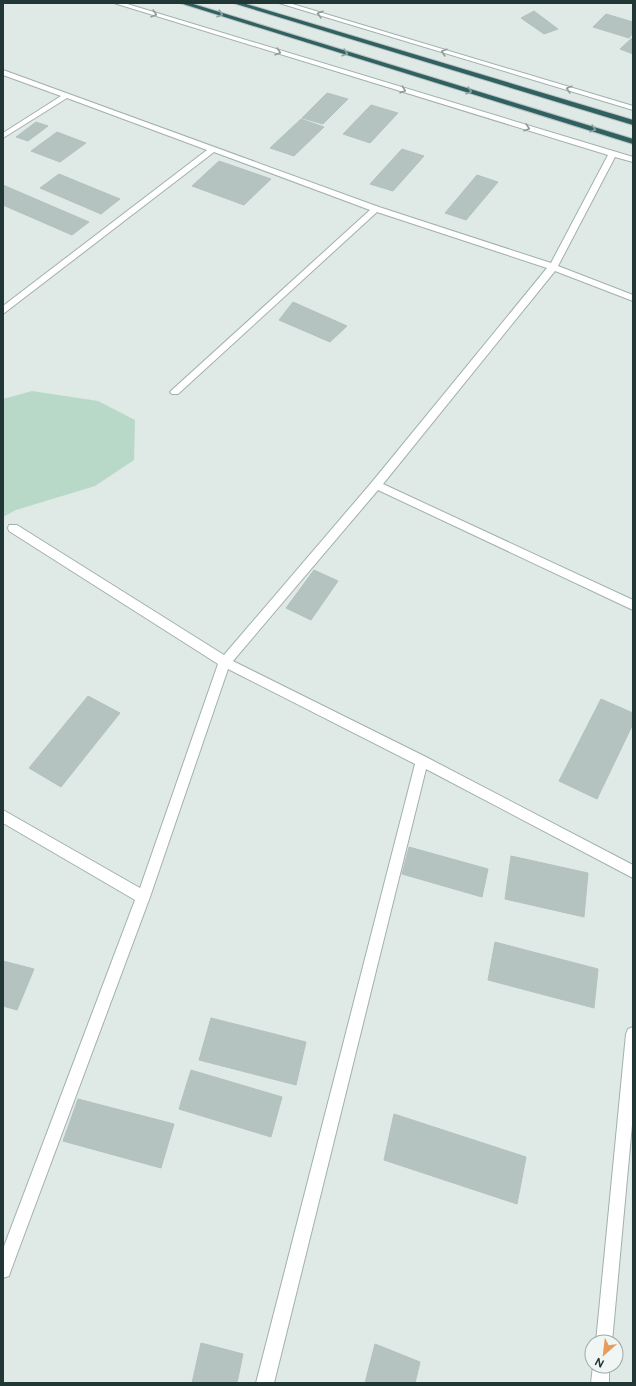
<svg xmlns="http://www.w3.org/2000/svg" width="636" height="1386" viewBox="0 0 636 1386" font-family="Figtree,sans-serif">
  <rect width="100%" height="100%" fill="#dfe9e6"/>
  <!-- green -->
  <path fill="#b9d9c8" d="M32 391 98 401 135 420 134 460 95 486 16 510 3 517V399Z"/>
  <!-- building -->
  <path fill="#b4c3c0" stroke="#b2c2be" d="M534 11 558 29 544 34 521 18Z
    M606 14 633 22V33L629 38 593 27Z
    M633 37V54L620 49Z
    M327 93 348 99 323 124 302 118Z
    M371 105 398 113 370 143 343 134Z
    M301 119 324 127 294 156 270 148Z
    M36 122 48 126 28 141 16 137Z
    M57 132 86 143 60 162 31 151Z
    M402 149 424 156 393 191 370 184Z
    M219 161 271 179 244 205 192 186Z
    M59 174 120 199 101 214 40 188Z
    M477 175 498 182 466 220 445 213Z
    M3 185 89 222 72 235 3 205Z
    M293 302 347 326 330 342 279 320Z
    M314 570 338 581 311 620 286 608Z
    M88 696 120 713 61 787 29 768Z
    M601 699 633 713V724L597 799 559 781Z
    M409 847 488 869 482 897 402 874Z
    M511 856 588 873 584 917 505 899Z
    M495 942 598 969 594 1008 488 980Z
    M3 961 34 969 17 1010 3 1006Z
    M211 1018 306 1042 296 1085 199 1060Z
    M191 1070 282 1097 271 1137 179 1109Z
    M78 1099 174 1124 161 1168 63 1141Z
    M394 1114 526 1157 517 1204 384 1160Z
    M201 1343 243 1354 237 1383H192Z
    M375 1344 420 1362 415 1383H365Z"/>
  <g fill="none" stroke-linecap="round" stroke-linejoin="round">
    <defs>
      <path id="street" d="M114 3H124L633 157V162L615 157 558 266 633 295V301L555 271 383 484 633 600V610L378 490 233 661 426 757 633 865V878L426 769 274 1383H256L415 764 228 669 150 897 11 1270 9 1276 3 1278V1249L135 900 3 823V810L140 888 218 664 9 531 8 528 9 525H17L224 655 372 482 547 268 377 212 178 394H172L170 392 172 390 370 210 214 152 3 314V306L207 150 67 98 3 138V133L61 96 3 75V70L379 207 551 263 608 155Z
        M279 3H289L633 106V110Z
        M633 1027V1114L612 1342H596L626 1034 628 1029Z
        M593 1366H609V1383H591Z"/>
      <path id="highway" d="M180 3H190L633 139V144Z
        M233 3H243L633 120V125Z"/>
    </defs>
    <!-- street casing -->
    <use href="#street" stroke="#a2b0ae" stroke-width="2"/>
    <!-- highway casing -->
    <use href="#highway" stroke="#bcc3c3" stroke-width="2"/>
    <!-- street -->
    <use href="#street" fill="#fff" fill-rule="evenodd"/>
    <!-- highway -->
    <use href="#highway" fill="#2f6161" fill-rule="evenodd"/>
  </g>
  <!-- one-way arrows -->
  <defs><path id="oneway-chevron" d="M-2-3.5L2.5 0L-2 3.5" fill="none" stroke-width="1.6" stroke-linecap="round" stroke-linejoin="round"/></defs>
  <g stroke="#909b9a">
    <use href="#oneway-chevron" transform="translate(154 14) rotate(17)"/>
    <use href="#oneway-chevron" transform="translate(320 14) rotate(-163)"/>
    <use href="#oneway-chevron" transform="translate(278 52) rotate(17)"/>
    <use href="#oneway-chevron" transform="translate(444 52) rotate(-163)"/>
    <use href="#oneway-chevron" transform="translate(569 89) rotate(-163)"/>
    <use href="#oneway-chevron" transform="translate(403 90) rotate(17)"/>
    <use href="#oneway-chevron" transform="translate(527 128) rotate(17)"/>
  </g>
  <g stroke="#85a4a3">
    <use href="#oneway-chevron" transform="translate(220 14) rotate(17)"/>
    <use href="#oneway-chevron" transform="translate(345 53) rotate(17)"/>
    <use href="#oneway-chevron" transform="translate(469 91) rotate(17)"/>
    <use href="#oneway-chevron" transform="translate(593 129) rotate(17)"/>
  </g>
  <!-- border -->
  <rect width="636" height="1386" fill="none" stroke="#213736" stroke-width="8"/>
  <!-- north arrow -->
  <g transform="translate(604 1354) rotate(208)"><circle r="19" fill="#eff6f4" stroke="#9daaa8"/>
  <path d="M0-3L7 15L0 10L-7 15Z" fill="#e79b5e"/>
  <text y="-6" font-size="11" font-weight="bold" text-anchor="middle" fill="#213736">N</text>
  </g>
</svg>
